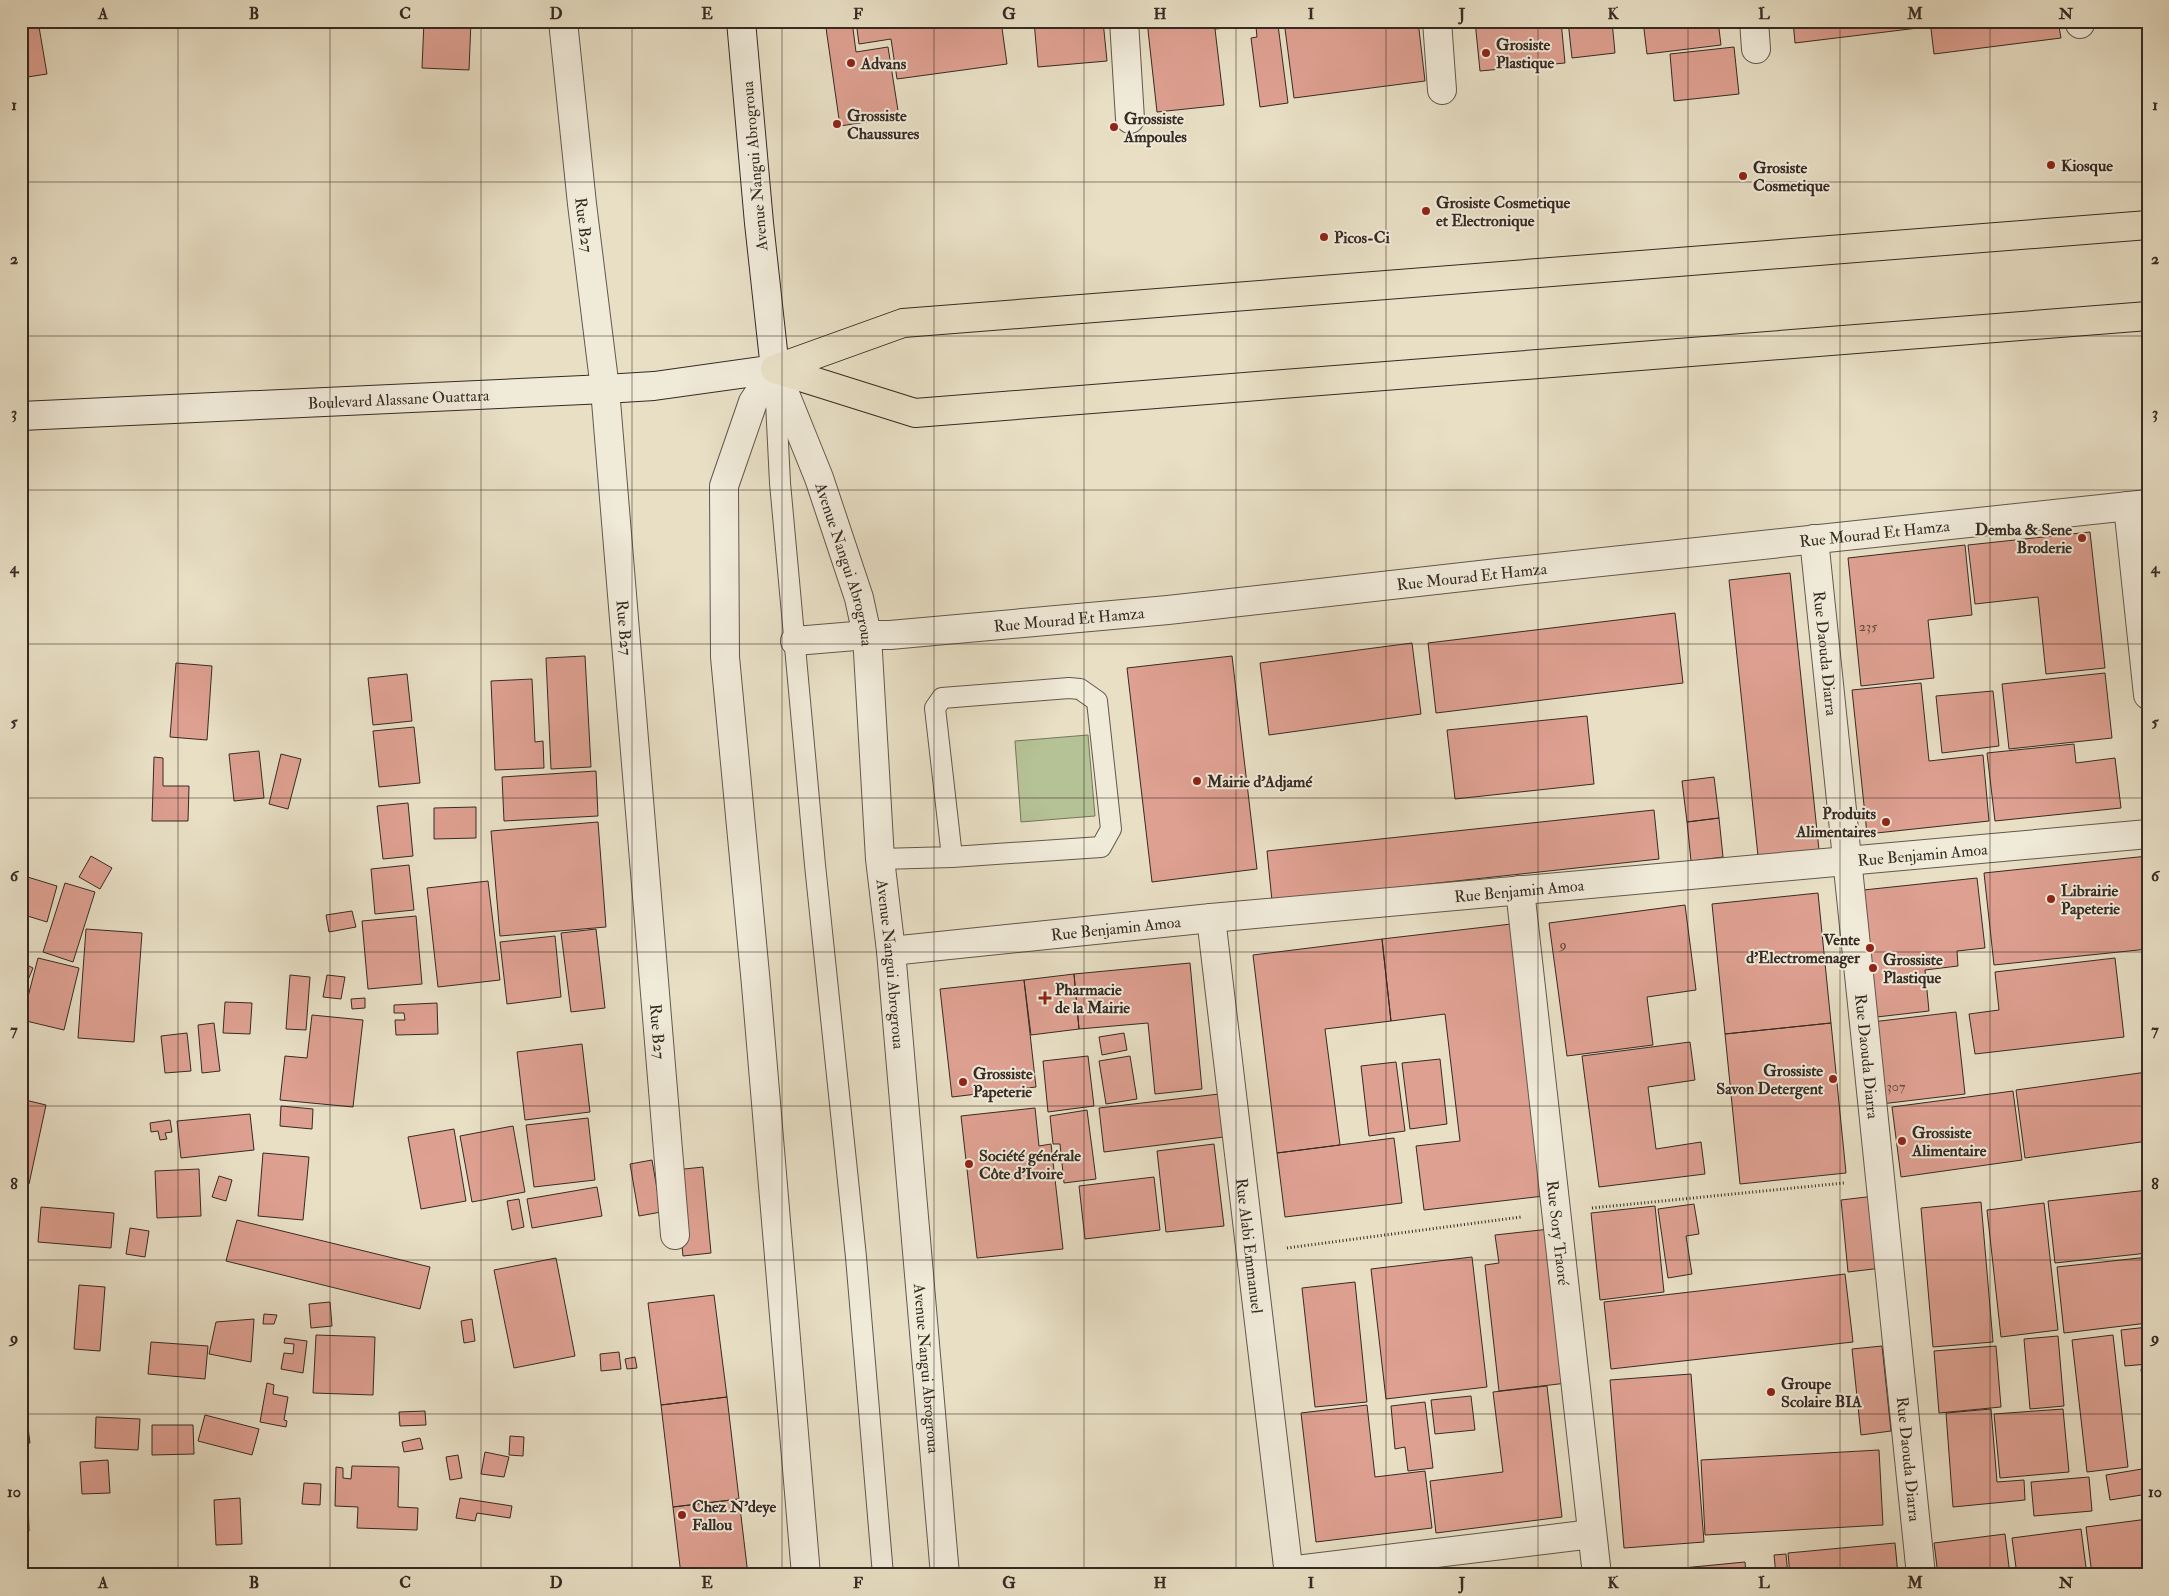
<svg xmlns="http://www.w3.org/2000/svg" width="2169" height="1596" viewBox="0 0 2169 1596" font-family="'IM FELL Double Pica',serif">
  <rect width="100%" height="100%" fill="#e8dfc5"/>
  <filter id="stains"><feTurbulence type="fractalNoise" baseFrequency=".004" numOctaves="4"/><feColorMatrix values="0 0 0 0 .2 0 0 0 0 .09 0 0 0 0 .02 0 0 0 .5 -.17"/></filter>
  <radialGradient id="worn" r=".72"><stop offset=".6" stop-color="#630" stop-opacity="0"/><stop offset="1" stop-color="#630" stop-opacity=".3"/></radialGradient>
  <!-- green -->
  <path fill="#b5c295" stroke="#76765c" d="M1088 735 1095 816 1021 822 1015 741Z"/>
  <!-- building -->
  <path fill="#dea091" stroke="#362a23" d="M21 21H38L47 74 21 78Z
    M424 21H471L469 70 422 68Z
    M825 21H852L856 52 888 47 899 117 840 126Z
    M856 21H1001L1007 64 897 79 891 39 859 44Z
    M1034 21H1103L1107 61 1038 67Z
    M1147 21H1275V23L1215 29 1224 105 1157 112Z
    M1284 21H1418L1425 81 1294 98Z
    M1475 21H1561L1565 63 1480 71Z
    M1568 21H1612L1615 53 1572 58Z
    M1643 21H1718L1721 45 1647 54Z
    M1793 21H1918V28L1795 43Z
    M1930 21H2058L2061 38 1934 54Z
    M1278 25 1288 103 1260 107 1251 38 1257 37 1256 27Z
    M1734 47 1739 94 1674 101 1670 54Z
    M2090 532 2105 668 2046 674 2038 597 1975 604 1968 545Z
    M1965 545 1972 615 1928 620 1934 678 1861 686 1848 558Z
    M1790 573 1819 850 1758 856 1729 580Z
    M1675 613 1683 683 1436 713 1428 643Z
    M1412 643 1421 714 1269 735 1260 663Z
    M585 656 591 767 551 769 546 658Z
    M1232 656 1257 869 1152 882 1127 668Z
    M176 663 212 666 207 740 170 737Z
    M2105 673 2112 738 2009 749 2002 684Z
    M407 674 412 721 373 725 368 678Z
    M532 679 535 742 543 741 544 768 495 770 491 681Z
    M1921 683 1929 761 1983 755 1989 821 1867 834 1852 690Z
    M1993 691 1999 746 1942 753 1936 696Z
    M1587 716 1594 784 1455 799 1447 730Z
    M414 727 420 783 379 787 373 731Z
    M2074 744 2076 763 2115 758 2121 808 1995 821 1987 753Z
    M259 751 264 798 234 801 229 754Z
    M281 754 301 759 288 809 269 804Z
    M154 757 163 758V786H189L188 821H152Z
    M596 771 598 816 504 821 502 777Z
    M1714 777 1719 818 1687 822 1682 781Z
    M408 803 413 856 383 859 377 806Z
    M476 807V838L434 839V808Z
    M1654 810 1659 859 1272 901 1267 851Z
    M1719 818 1723 857 1691 861 1687 822Z
    M598 822 606 927 500 936 491 831Z
    M91 856 112 868 100 889 79 877Z
    M2148 856V949L1994 965 1984 873Z
    M409 865 414 910 375 914 371 869Z
    M21 875 57 886 47 922 21 914Z
    M1977 878 1985 948 1957 951 1958 966 1925 970 1929 1011 1868 1018 1854 891Z
    M488 881 500 980 438 987 427 888Z
    M65 883 95 892 73 962 43 952Z
    M1818 893 1831 1023 1725 1034 1712 904Z
    M1685 905 1696 990 1647 997 1653 1045 1567 1056 1549 923Z
    M352 911 356 927 329 932 326 915Z
    M416 916 422 984 368 989 362 921Z
    M1511 924 1544 1196 1424 1210 1416 1146 1460 1141 1445 1014 1391 1021 1382 939Z
    M86 929 142 933 134 1042 78 1038Z
    M596 929 605 1008 571 1012 561 933Z
    M555 936 561 997 507 1004 500 942Z
    M1382 939 1391 1021 1325 1029 1340 1145 1277 1153 1253 955Z
    M38 958 79 968 64 1030 22 1020Z
    M2115 958 2124 1037 1975 1054 1969 1014 1999 1010 1995 972Z
    M21 962 33 968 28 980 21 977Z
    M1190 963 1202 1089 1155 1094 1148 1023 1079 1029 1074 974Z
    M1074 974 1079 1029 1031 1035 1024 980Z
    M290 975 310 977 306 1030 286 1029Z
    M327 975 345 977 341 999 323 997Z
    M1024 980 1036 1087 952 1097 940 989Z
    M365 998V1008L352 1009 351 999Z
    M225 1002 252 1003 250 1034 223 1033Z
    M437 1003 438 1034 396 1035 395 1020H405L404 1013H394V1005Z
    M1956 1012 1965 1094 1881 1104 1872 1022Z
    M312 1015 363 1020 353 1107 280 1100 285 1056 307 1058Z
    M214 1023 220 1071 202 1073 198 1025Z
    M1831 1023 1846 1173 1740 1184 1725 1034Z
    M187 1033 191 1071 165 1073 161 1036Z
    M1124 1033 1127 1050 1102 1055 1099 1037Z
    M1690 1042 1695 1080 1648 1087 1656 1149 1701 1142 1705 1174 1599 1187 1582 1056Z
    M582 1044 590 1112 525 1120 517 1052Z
    M1088 1056 1094 1106 1048 1112 1043 1061Z
    M1130 1056 1137 1099 1106 1104 1099 1061Z
    M1440 1059 1447 1124 1410 1129 1402 1063Z
    M1396 1062 1405 1131 1369 1136 1361 1066Z
    M2147 1072 2148 1141 2025 1158 2016 1090Z
    M2013 1091 2022 1160 1901 1177 1892 1107Z
    M1219 1094 1224 1137 1104 1152 1099 1108Z
    M21 1099 46 1105 29 1184 21 1182Z
    M281 1106 313 1109 312 1129 280 1126Z
    M1035 1108 1039 1146 1051 1144 1063 1249 977 1258 961 1116Z
    M1087 1110 1096 1179 1064 1183 1060 1144H1053L1050 1116Z
    M250 1114 254 1150 181 1158 177 1121Z
    M588 1118 595 1180 534 1187 526 1125Z
    M170 1120 172 1132 165 1133 167 1139 160 1140 158 1131 151 1132 150 1123Z
    M513 1126 525 1192 472 1202 460 1136Z
    M454 1129 466 1201 421 1209 408 1137Z
    M1394 1138 1402 1203 1285 1217 1277 1153Z
    M1214 1144 1224 1226 1166 1232 1157 1151Z
    M263 1153 309 1157 303 1220 258 1216Z
    M652 1160 661 1212 639 1216 630 1164Z
    M703 1167 711 1253 683 1256 675 1170Z
    M199 1169 201 1216 157 1218 155 1171Z
    M219 1176 232 1180 226 1201 212 1197Z
    M1154 1177 1160 1230 1085 1239 1079 1186Z
    M597 1187 602 1216 532 1228 527 1199Z
    M2148 1190V1253L2055 1263 2048 1201Z
    M1875 1196 1882 1268 1848 1272 1841 1200Z
    M519 1199 524 1227 512 1230 507 1201Z
    M1981 1202 1993 1342 1933 1347 1921 1208Z
    M2044 1203 2058 1330 2001 1337 1987 1210Z
    M1694 1204 1699 1234 1686 1236 1692 1274 1668 1278 1658 1209Z
    M1655 1206 1664 1292 1600 1300 1591 1213Z
    M41 1207 114 1213 111 1248 38 1242Z
    M21 1210H26L21 1278Z
    M237 1220 430 1267 420 1309 226 1261Z
    M130 1228 149 1231 145 1257 126 1254Z
    M1550 1229 1567 1383 1499 1391 1485 1265 1499 1263 1495 1235Z
    M1472 1257 1487 1387 1386 1399 1371 1269Z
    M2148 1257V1323L2064 1333 2057 1267Z
    M556 1258 575 1356 514 1368 494 1270Z
    M1845 1274 1853 1342 1611 1369 1604 1302Z
    M1355 1282 1367 1402 1315 1407 1302 1288Z
    M79 1285 105 1287 100 1351 74 1349Z
    M714 1295 727 1397 661 1405 648 1303Z
    M330 1302 332 1326 311 1328 309 1304Z
    M264 1314 277 1315 274 1324H263Z
    M254 1319 251 1362 209 1354 216 1322Z
    M472 1319 475 1341 464 1343 461 1321Z
    M2148 1327V1364L2125 1366 2121 1330Z
    M316 1335 375 1337 373 1395 313 1393Z
    M2113 1335 2128 1467 2087 1472 2072 1340Z
    M2058 1336 2064 1406 2030 1409 2024 1339Z
    M285 1338 307 1341 303 1373 281 1369 284 1353 293 1354 294 1344 284 1343Z
    M151 1342 208 1346 205 1379 148 1374Z
    M1882 1346 1891 1431 1861 1435 1852 1349Z
    M1996 1346 2001 1407 1939 1413 1934 1351Z
    M619 1352 621 1369 601 1371 600 1354Z
    M635 1357 637 1368 627 1369 625 1359Z
    M2148 1368V1424L2141 1369Z
    M1691 1374 1704 1542 1624 1548 1610 1380Z
    M267 1383 274 1385 273 1394 288 1397 284 1420 287 1421 286 1427 260 1422Z
    M1547 1386 1562 1517 1436 1533 1430 1481 1503 1472 1493 1392Z
    M1471 1396 1475 1430 1435 1434 1431 1400Z
    M727 1397 739 1499 673 1507 661 1405Z
    M1425 1402 1433 1468 1408 1471 1405 1447 1395 1449 1391 1406Z
    M21 1405H25L30 1443 21 1444Z
    M1367 1405 1375 1477 1425 1471 1432 1528 1316 1542 1301 1413Z
    M1991 1409 1997 1482 2024 1480 2025 1500 1953 1507 1946 1413Z
    M2063 1409 2069 1472 2000 1478 1994 1414Z
    M425 1411 426 1425 400 1426 399 1412Z
    M205 1415 259 1429 252 1455 198 1441Z
    M96 1417 140 1419 138 1450 95 1448Z
    M152 1425H193L194 1454 152 1455Z
    M510 1436 524 1437 523 1456 509 1455Z
    M420 1438 423 1449 404 1452 402 1442Z
    M1879 1450 1883 1525 1705 1535 1701 1460Z
    M485 1452 509 1457 504 1477 481 1474Z
    M458 1455 462 1478 450 1480 446 1457Z
    M108 1460 110 1493 82 1494 80 1462Z
    M352 1466 399 1467 398 1507 418 1508 417 1530 357 1528 358 1507 335 1506 336 1467 343 1468V1478L351 1479Z
    M2148 1468V1494L2110 1500 2106 1475Z
    M21 1474H27L29 1531H21Z
    M2089 1477 2092 1511 2034 1516 2031 1482Z
    M304 1483 321 1484 320 1505 302 1504Z
    M240 1498 242 1544 216 1545 214 1500Z
    M460 1498 512 1506 510 1518 477 1513 475 1521 456 1518Z
    M739 1499 748 1575H681L673 1507Z
    M2148 1519V1575H2092L2086 1527Z
    M2081 1529 2087 1575H2017L2012 1538Z
    M2005 1534 2010 1575H1938L1934 1543Z
    M1895 1543 1898 1575H1790L1788 1553Z
    M1786 1554 1788 1575H1776L1774 1555Z
    M1745 1562 1746 1575H1620V1574Z"/>
  <g fill="none" stroke-linecap="round" stroke-linejoin="round">
    <defs>
      <path id="service" d="M775 382 780 483 815 865 856 1257 883 1575
        M880 859 952 857 1101 847 1111 829 1097 701 1080 689 1069 688 942 698 935 708 952 857"/>
      <path id="pedestrian" d="M1288 1571 1592 1534"/>
      <g id="minor">
        <path id="s1" d="M563 21 582 204 605 389 675 1235"/>
        <path d="M1124 21 1130 119"/>
        <path d="M1437 21 1442 90"/>
        <path d="M1754 21 1756 49"/>
        <path d="M2079 21 2080 24"/>
        <path d="M2128 506 2148 695"/>
        <path id="s2" d="M1814 539 1921 1575"/>
        <path id="s3" d="M795 641 867 635H890L1168 610 1498 573 2148 504"/>
        <path id="s4" d="M1520 890 1597 1575"/>
        <path id="s5" d="M1211 918 1289 1575"/>
        <path id="s6" d="M891 951 1211 918 2148 834"/>
      </g>
      <g id="tertiary">
        <path id="s7" d="M775 369 819 478 859 598 867 635 880 859 891 951 945 1575"/>
        <path d="M775 369 753 402 724 486 725 657 756 985 806 1575"/>
      </g>
      <g id="secondary">
        <path id="s8" d="M21 416 605 389 654 386 775 369 759 223 741 21"/>
      </g>
      <path id="motorway" d="M775 369 903 323 2148 225
        M775 369 915 413 2148 316"/>
    </defs>
    <!-- service casing -->
    <use href="#service" stroke="#62574c" stroke-width="22"/>
    <!-- pedestrian casing -->
    <use href="#pedestrian" stroke="#62574c" stroke-width="30"/>
    <!-- minor casing -->
    <use href="#minor" stroke="#62574c" stroke-width="30"/>
    <!-- tertiary casing -->
    <use href="#tertiary" stroke="#62574c" stroke-width="30"/>
    <!-- secondary casing -->
    <use href="#secondary" stroke="#362a23" stroke-width="30"/>
    <!-- motorway casing -->
    <use href="#motorway" stroke="#362a23" stroke-width="30"/>
    <!-- path -->
    <path stroke="#362a23" stroke-width="3" stroke-dasharray="1 2.5" stroke-linecap="butt" d="M1592 1208 1844 1183
      M1287 1248 1521 1217"/>
    <!-- service -->
    <use href="#service" stroke="#f0ead9" stroke-width="20"/>
    <!-- pedestrian -->
    <use href="#pedestrian" stroke="#f0ead9" stroke-width="28"/>
    <!-- minor -->
    <use href="#minor" stroke="#f0ead9" stroke-width="28"/>
    <!-- tertiary -->
    <use href="#tertiary" stroke="#f0ead9" stroke-width="28"/>
    <!-- secondary -->
    <use href="#secondary" stroke="#f0ead9" stroke-width="28"/>
    <!-- motorway -->
    <use href="#motorway" stroke="#e8dfc5" stroke-width="28"/>
  </g>
  <!-- grid -->
  <path fill="none" stroke="#362a23" stroke-width="1" stroke-opacity="0.55" d="M178 21V1575M330 21V1575M481 21V1575M632 21V1575M782 21V1575M934 21V1575M1084 21V1575M1236 21V1575M1386 21V1575M1538 21V1575M1688 21V1575M1840 21V1575M1990 21V1575M21 182H2148M21 336H2148M21 490H2148M21 644H2148M21 798H2148M21 952H2148M21 1106H2148M21 1260H2148M21 1414H2148"/>
  <!-- markers -->
  <g fill="#8f2418" stroke="#f0ead9" stroke-width="2">
    <circle cx="1486" cy="53" r="5"/>
    <circle cx="851" cy="63" r="5"/>
    <circle cx="837" cy="124" r="5"/>
    <circle cx="1114" cy="127" r="5"/>
    <circle cx="2051" cy="165" r="5"/>
    <circle cx="1743" cy="176" r="5"/>
    <circle cx="1426" cy="211" r="5"/>
    <circle cx="1324" cy="237" r="5"/>
    <circle cx="2082" cy="538" r="5"/>
    <circle cx="1197" cy="781" r="5"/>
    <circle cx="1886" cy="822" r="5"/>
    <circle cx="2051" cy="899" r="5"/>
    <circle cx="1870" cy="948" r="5"/>
    <circle cx="1873" cy="968" r="5"/>
    <path d="M1042.5 990.5h5v5h5v5h-5v5h-5v-5h-5v-5h5z"/>
    <circle cx="1833" cy="1079" r="5"/>
    <circle cx="963" cy="1082" r="5"/>
    <circle cx="1902" cy="1141" r="5"/>
    <circle cx="969" cy="1164" r="5"/>
    <circle cx="1771" cy="1392" r="5"/>
    <circle cx="682" cy="1515" r="5"/>
  </g>
  <g text-anchor="middle" stroke-width="4" stroke-linejoin="round" paint-order="stroke">
    <!-- number labels -->
    <g font-size="14" fill="#60483e">
      <text x="1868" y="631">235</text>
      <text x="1563" y="949">9</text>
      <text x="1896" y="1091">307</text>
    </g>
    <!-- poi labels -->
    <g font-size="16" font-weight="bold" fill="#362a23" stroke="#f0ead9" text-anchor="start">
      <text x="1496" y="50">Grosiste<tspan x="1496" dy="18">Plastique</tspan></text>
      <text x="861" y="69">Advans</text>
      <text x="847" y="121">Grossiste<tspan x="847" dy="18">Chaussures</tspan></text>
      <text x="1124" y="124">Grossiste<tspan x="1124" dy="18">Ampoules</tspan></text>
      <text x="2061" y="171">Kiosque</text>
      <text x="1753" y="173">Grosiste<tspan x="1753" dy="18">Cosmetique</tspan></text>
      <text x="1436" y="208">Grosiste Cosmetique<tspan x="1436" dy="18">et Electronique</tspan></text>
      <text x="1334" y="243">Picos-Ci</text>
      <text x="2072" y="535" text-anchor="end">Demba &amp; Sene<tspan x="2072" dy="18">Broderie</tspan></text>
      <text x="1207" y="787">Mairie d'Adjamé</text>
      <text x="1876" y="819" text-anchor="end">Produits<tspan x="1876" dy="18">Alimentaires</tspan></text>
      <text x="2061" y="896">Librairie<tspan x="2061" dy="18">Papeterie</tspan></text>
      <text x="1860" y="945" text-anchor="end">Vente<tspan x="1860" dy="18">d'Electromenager</tspan></text>
      <text x="1883" y="965">Grossiste<tspan x="1883" dy="18">Plastique</tspan></text>
      <text x="1055" y="995">Pharmacie<tspan x="1055" dy="18">de la Mairie</tspan></text>
      <text x="1823" y="1076" text-anchor="end">Grossiste<tspan x="1823" dy="18">Savon Detergent</tspan></text>
      <text x="973" y="1079">Grossiste<tspan x="973" dy="18">Papeterie</tspan></text>
      <text x="1912" y="1138">Grossiste<tspan x="1912" dy="18">Alimentaire</tspan></text>
      <text x="979" y="1161">Société générale<tspan x="979" dy="18">Côte d'Ivoire</tspan></text>
      <text x="1781" y="1389">Groupe<tspan x="1781" dy="18">Scolaire BIA</tspan></text>
      <text x="692" y="1512">Chez N'deye<tspan x="692" dy="18">Fallou</tspan></text>
    </g>
    <!-- street labels -->
    <g font-size="16" fill="#362a23" stroke="#f0ead9">
      <text transform="translate(754 166) rotate(-95)" y="6">Avenue Nangui Abrogroua</text>
      <text dy="6" stroke="none"><textPath href="#s1" startOffset="205">Rue B27</textPath></text>
      <text dy="6" stroke="none"><textPath href="#s8" startOffset="378">Boulevard Alassane Ouattara</textPath></text>
      <text dy="6" stroke="none"><textPath href="#s3" startOffset="1085">Rue Mourad Et Hamza</textPath></text>
      <text dy="6" stroke="none"><textPath href="#s7" startOffset="208">Avenue Nangui Abrogroua</textPath></text>
      <text dy="6" stroke="none"><textPath href="#s3" startOffset="680">Rue Mourad Et Hamza</textPath></text>
      <text dy="6" stroke="none"><textPath href="#s3" startOffset="275">Rue Mourad Et Hamza</textPath></text>
      <text dy="6" stroke="none"><textPath href="#s1" startOffset="610">Rue B27</textPath></text>
      <text dy="6" stroke="none"><textPath href="#s2" startOffset="115">Rue Daouda Diarra</textPath></text>
      <text dy="6" stroke="none"><textPath href="#s6" startOffset="1036">Rue Benjamin Amoa</textPath></text>
      <text dy="6" stroke="none"><textPath href="#s6" startOffset="631">Rue Benjamin Amoa</textPath></text>
      <text dy="6" stroke="none"><textPath href="#s6" startOffset="226">Rue Benjamin Amoa</textPath></text>
      <text dy="6" stroke="none"><textPath href="#s7" startOffset="612">Avenue Nangui Abrogroua</textPath></text>
      <text dy="6" stroke="none"><textPath href="#s1" startOffset="1015">Rue B27</textPath></text>
      <text dy="6" stroke="none"><textPath href="#s2" startOffset="520">Rue Daouda Diarra</textPath></text>
      <text dy="6" stroke="none"><textPath href="#s4" startOffset="345">Rue Sory Traoré</textPath></text>
      <text dy="6" stroke="none"><textPath href="#s5" startOffset="330">Rue Alabi Emmanuel</textPath></text>
      <text dy="6" stroke="none"><textPath href="#s7" startOffset="1018">Avenue Nangui Abrogroua</textPath></text>
      <text dy="6" stroke="none"><textPath href="#s2" startOffset="925">Rue Daouda Diarra</textPath></text>
    </g>
  </g>
  <!-- margin -->
  <rect width="2169" height="1596" fill="none" stroke="#e8dfc5" stroke-width="55"/>
  <rect x="28" y="28" width="2114" height="1540" fill="none" stroke="#362a23" stroke-width="2"/>
  <g font-size="16" text-anchor="middle" font-weight="bold" fill="#362a23">
    <text x="103" y="19">A</text>
    <text x="254" y="19">B</text>
    <text x="405" y="19">C</text>
    <text x="556" y="19">D</text>
    <text x="707" y="19">E</text>
    <text x="858" y="19">F</text>
    <text x="1009" y="19">G</text>
    <text x="1160" y="19">H</text>
    <text x="1311" y="19">I</text>
    <text x="1462" y="19">J</text>
    <text x="1613" y="19">K</text>
    <text x="1764" y="19">L</text>
    <text x="1915" y="19">M</text>
    <text x="2066" y="19">N</text>
    <text x="14" y="110">1</text>
    <text x="2155" y="110">1</text>
    <text x="14" y="264">2</text>
    <text x="2155" y="264">2</text>
    <text x="14" y="418">3</text>
    <text x="2155" y="418">3</text>
    <text x="14" y="573">4</text>
    <text x="2155" y="573">4</text>
    <text x="14" y="727">5</text>
    <text x="2155" y="727">5</text>
    <text x="14" y="881">6</text>
    <text x="2155" y="881">6</text>
    <text x="14" y="1035">7</text>
    <text x="2155" y="1035">7</text>
    <text x="14" y="1189">8</text>
    <text x="2155" y="1189">8</text>
    <text x="14" y="1343">9</text>
    <text x="2155" y="1343">9</text>
    <text x="14" y="1497">10</text>
    <text x="2155" y="1497">10</text>
    <text x="103" y="1588">A</text>
    <text x="254" y="1588">B</text>
    <text x="405" y="1588">C</text>
    <text x="556" y="1588">D</text>
    <text x="707" y="1588">E</text>
    <text x="858" y="1588">F</text>
    <text x="1009" y="1588">G</text>
    <text x="1160" y="1588">H</text>
    <text x="1311" y="1588">I</text>
    <text x="1462" y="1588">J</text>
    <text x="1613" y="1588">K</text>
    <text x="1764" y="1588">L</text>
    <text x="1915" y="1588">M</text>
    <text x="2066" y="1588">N</text>
  </g>
  <rect width="100%" height="100%" filter="url(#stains)"/>
  <rect width="100%" height="100%" fill="url(#worn)"/>
</svg>
